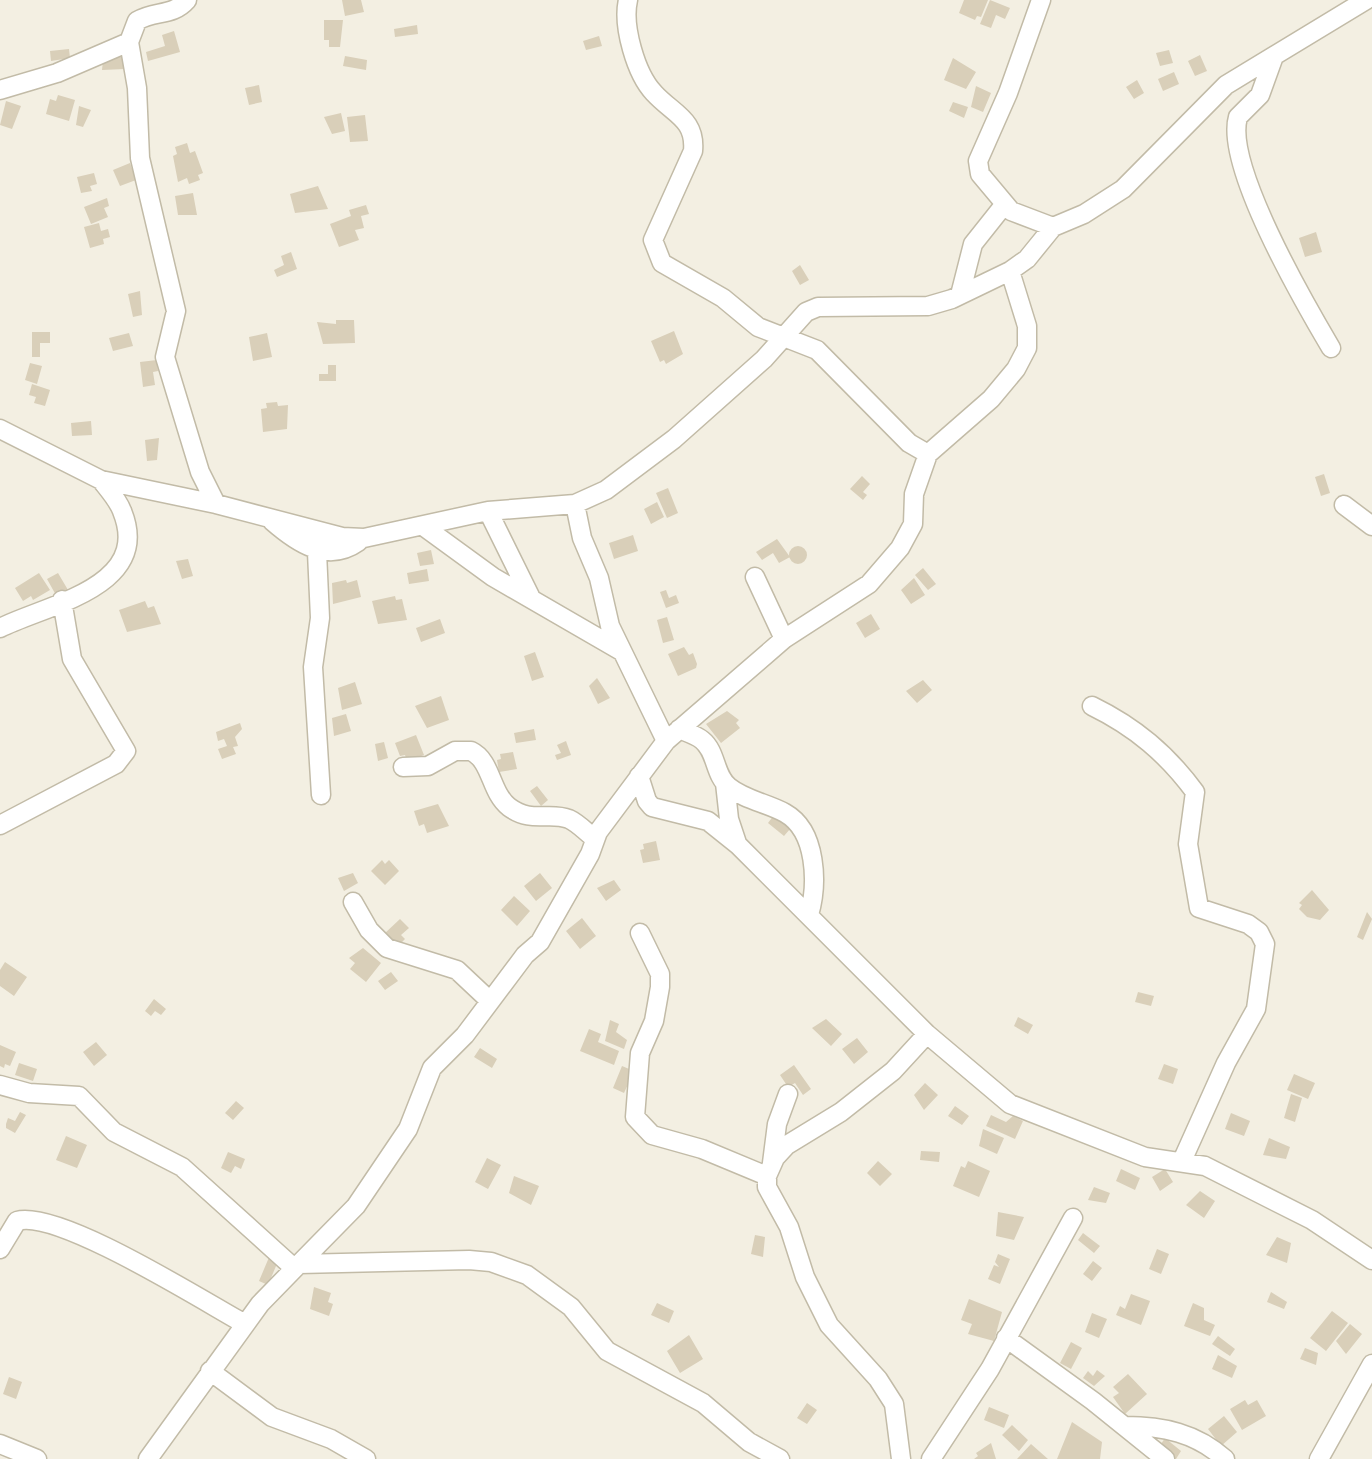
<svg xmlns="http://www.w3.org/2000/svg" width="1372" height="1459" viewBox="0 0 1372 1459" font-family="'IBM Plex Sans',sans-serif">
  <rect width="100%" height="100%" fill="#f3efe2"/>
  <!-- building -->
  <path fill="#d9cfb9" d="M342 0H361L364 12 345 16Z
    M964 0H988L981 17 977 16 975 20 959 13Z
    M990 0 1010 8 1005 19 996 15 991 28 980 24Z
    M324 20H343L340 47H329V40H324Z
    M417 25 418 34 395 37 394 29Z
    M174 31 180 52 148 61 146 52 165 46 162 35Z
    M599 36 602 46 586 50 583 41Z
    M69 49 70 58 51 61 50 51Z
    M1169 50 1173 63 1160 66 1156 53Z
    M125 53V69L102 70 103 60Z
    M1200 55 1207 71 1195 76 1188 61Z
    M345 56 367 60 366 70 343 66Z
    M953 58 976 72 966 89 944 80Z
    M1174 72 1179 84 1163 91 1158 79Z
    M1137 80 1144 93 1134 99 1126 87Z
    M259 85 262 102 249 105 245 88Z
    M976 86 991 93 983 112 971 107Z
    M58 95 75 100 69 121 46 114 50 99 56 101Z
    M6 101 21 106 12 129 0 125Z
    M953 102 968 107 964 118 949 111Z
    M79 106 91 110 83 127 76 125Z
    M341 113 345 131 332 134 324 117Z
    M365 115 368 141 350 142 347 117Z
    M187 143 190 153 195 151 203 173 198 175 200 180 189 184 187 178 178 182 173 156 177 154 175 147Z
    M130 163 136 180 120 186 113 170Z
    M94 173 97 184 90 186 92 191 81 193 77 177Z
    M318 186 328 209 295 213 290 194Z
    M193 193 197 215H178L175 196Z
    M107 198 109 206 104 208 108 217 91 224 84 207Z
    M366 205 369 214 361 216 364 228 355 230 359 240 339 247 330 224 351 216 349 210Z
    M99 223 101 231 108 229 110 237 103 239 104 244 90 248 84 227Z
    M1316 232 1322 252 1305 257 1299 238Z
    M291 252 297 269 277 277 274 270 284 265 281 256Z
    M800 265 809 280 800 285 792 271Z
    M140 291 142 315 133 317 128 294Z
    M336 320H354L355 343 323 344 317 322 336 324Z
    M674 331 683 354 666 364 664 360 660 362 651 341Z
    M32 332H50V343H40V357H32Z
    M129 333 133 346 113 351 109 338Z
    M267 333 272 357 253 361 249 337Z
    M157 360 158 371 153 372 155 385 143 387 140 362Z
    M30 363 42 366 37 384 25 380Z
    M328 365H336V381H319V374H328Z
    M32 384 50 390 45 406 34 403 36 397 29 395Z
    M277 402 278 406 288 405 287 429 263 432 261 409 267 408 266 403Z
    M91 421 92 435 72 436 71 423Z
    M159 438 157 460 147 461 145 440Z
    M1324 474 1330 493 1321 496 1315 477Z
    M862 476 870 484 863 492 867 495 863 500 850 489Z
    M668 488 678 513 667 518 656 493Z
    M657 502 664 517 651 524 644 509Z
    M633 535 638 551 614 559 609 543Z
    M777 539 790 557 779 563 773 553 762 560 756 552Z
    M789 555a9 9 0 1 1 18 0a9 9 0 1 1-18 0Z
    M431 550 434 564 420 566 417 553Z
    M188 559 193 576 182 579 176 561Z
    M923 568 936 584 928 590 915 575Z
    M427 569 429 581 409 584 407 573Z
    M39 573 50 590 33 600 31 596 23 601 15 588Z
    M58 573 68 590 57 597 47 579Z
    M914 578 925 595 911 604 901 590Z
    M346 580 347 583 357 580 361 597 333 604 332 583Z
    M666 590 669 598 676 595 679 603 666 608 660 592Z
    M395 596 396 600 402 599 407 620 378 624 372 601Z
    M145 601 148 608 154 606 161 624 127 632 119 610Z
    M871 614 880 629 865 638 856 623Z
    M667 617 674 640 663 643 657 620Z
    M440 619 445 633 421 642 416 628Z
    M684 647 689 655 693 653 697 664 696 668 678 676 668 654Z
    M535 652 544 677 532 681 524 656Z
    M597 678 610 698 598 704 589 686Z
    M923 680 932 690 917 703 906 691Z
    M355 682 362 704 342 710 338 688Z
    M441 696 449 720 427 728 415 706Z
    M727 711 739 720 736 723 740 728 721 743 706 724Z
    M346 714 351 731 334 736 332 718Z
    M240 723 242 729 235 737 238 746 233 747 236 754 222 759 218 749 227 746 224 739 218 741 216 732Z
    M534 729 536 740 516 743 514 733Z
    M416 735 424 755 407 761 405 755 400 756 395 743Z
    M566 741 571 755 557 760 555 755 561 753 557 745Z
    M384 742 388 758 378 761 375 744Z
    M513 752 517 769 499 772 497 760 501 759 500 754Z
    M537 786 548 800 541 806 530 791Z
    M438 804 449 826 427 833 424 824 419 826 414 811Z
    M774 815 790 829 784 836 768 823Z
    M656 841 660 860 643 863 640 850 644 849 643 844Z
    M382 860 385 864 389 860 399 871 385 885 371 871Z
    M353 873 358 883 344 891 338 878Z
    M540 873 552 888 536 901 524 886Z
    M614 880 621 890 606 901 597 888Z
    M1312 890 1329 910 1320 920 1307 917 1299 909 1302 905 1299 903Z
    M514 896 530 911 517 926 501 910Z
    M1367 912 1372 919 1363 940 1357 937Z
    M582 918 596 936 580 949 566 931Z
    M400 919 409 928 401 935 405 939 396 948 384 934Z
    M363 948 381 963 366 982 350 969 355 963 349 958Z
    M5 962 27 977 14 996 0 986V970Z
    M391 972 398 981 385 990 378 981Z
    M1138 992 1154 996 1151 1006 1135 1002Z
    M154 999 166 1009 161 1015 155 1011 151 1016 145 1011Z
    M1018 1017 1033 1025 1028 1034 1014 1026Z
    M826 1019 842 1034 831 1046 812 1028Z
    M610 1020 619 1024 616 1032 627 1040 624 1049 605 1041Z
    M589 1029 601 1034 598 1042 619 1051 614 1065 580 1051Z
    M857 1038 868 1052 854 1064 842 1049Z
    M96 1042 107 1055 94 1066 83 1052Z
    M0 1045 16 1052 10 1066 5 1064 4 1068 0 1066Z
    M480 1048 497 1059 492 1068 474 1057Z
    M19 1063 37 1069 33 1081 15 1075Z
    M1164 1064 1178 1069 1173 1084 1158 1079Z
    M794 1065 811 1089 803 1095 795 1083 788 1087 780 1075Z
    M622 1066 634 1071 624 1093 613 1088Z
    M1294 1074 1315 1083 1308 1099 1287 1090Z
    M925 1083 938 1095 924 1110 914 1095Z
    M1291 1094 1302 1098 1295 1122 1284 1118Z
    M236 1101 244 1108 233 1120 225 1113Z
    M955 1106 969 1116 962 1125 948 1116Z
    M20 1112 26 1115 15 1133 6 1128V1124L8 1118 15 1121Z
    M1231 1113 1250 1121 1244 1136 1225 1129Z
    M991 1115 1006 1122 1013 1116 1023 1121 1015 1139 986 1126Z
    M983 1129 1004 1138 997 1154 979 1146Z
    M66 1136 87 1145 77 1168 56 1160Z
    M1269 1138 1290 1147 1286 1159 1263 1155Z
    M921 1151 940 1152 939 1162 920 1160Z
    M228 1152 245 1159 241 1169 235 1166 231 1173 221 1168Z
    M487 1158 501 1165 488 1189 475 1182Z
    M878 1161 892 1174 880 1186 867 1173Z
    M968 1161 990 1171 979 1197 953 1186 961 1166 965 1168Z
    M1121 1169 1140 1178 1135 1190 1116 1181Z
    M1165 1169 1173 1182 1160 1191 1152 1177Z
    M514 1176 539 1186 531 1205 509 1193Z
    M1094 1187 1110 1193 1106 1203 1088 1200Z
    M1200 1191 1215 1201 1204 1218 1186 1205Z
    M998 1212 1024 1217 1014 1240 996 1236Z
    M1083 1233 1100 1246 1094 1253 1078 1240Z
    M755 1235 765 1237 763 1257 751 1254Z
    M1277 1237 1291 1243 1287 1263 1266 1255Z
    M1157 1249 1169 1254 1161 1274 1149 1269Z
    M998 1254 1010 1259 1000 1284 988 1279 994 1265 999 1267 995 1262Z
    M270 1255 279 1259 268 1285 259 1281Z
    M1093 1261 1102 1268 1092 1281 1083 1274Z
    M314 1287 331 1293 328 1302 333 1304 329 1316 310 1309Z
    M1271 1292 1287 1302 1284 1309 1267 1302Z
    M1131 1294 1150 1301 1141 1325 1116 1315 1120 1306 1125 1309Z
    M969 1299 1002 1312 994 1341 968 1334 972 1324 961 1320Z
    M657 1303 674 1311 669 1323 651 1315Z
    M1193 1303 1204 1308V1320L1215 1325 1210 1336 1184 1326Z
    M1332 1311 1348 1323 1326 1351 1310 1338Z
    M1092 1313 1107 1319 1099 1338 1085 1332Z
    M1350 1324 1362 1334 1346 1354 1336 1341Z
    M689 1335 703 1359 680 1373 667 1351Z
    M1218 1336 1235 1349 1230 1356 1212 1344Z
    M1071 1342 1082 1348 1071 1369 1060 1363Z
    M1305 1348 1318 1353 1316 1365 1300 1359Z
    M1218 1355 1237 1366 1232 1378 1212 1369Z
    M1097 1370 1105 1376 1094 1386 1083 1378 1088 1371 1093 1376Z
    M1128 1374 1147 1394 1125 1414 1113 1397 1119 1393 1113 1387Z
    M9 1377 22 1382 16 1399 3 1394Z
    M1245 1400 1248 1405 1257 1400 1266 1416 1242 1430 1230 1409Z
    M807 1403 817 1410 807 1424 797 1418Z
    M989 1407 1009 1415 1004 1428 984 1420Z
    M1224 1416 1237 1432 1221 1446 1208 1429Z
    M1072 1422 1102 1442 1100 1459H1057Z
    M1012 1425 1028 1440 1019 1451 1002 1435Z
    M1165 1438 1181 1451 1176 1459 1159 1447Z
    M991 1443 996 1459H974L978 1456 976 1453Z
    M1031 1444 1048 1459H1017Z"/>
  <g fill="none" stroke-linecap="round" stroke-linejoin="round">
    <defs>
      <path id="street" d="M187 0C172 17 155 10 137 21L129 42 137 88 140 158 176 311 165 357 200 472 216 504
        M628 0C622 26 636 74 654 93 673 114 696 119 693 151L653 240 662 263 723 298 758 327 817 350 909 443 928 454
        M1041 0 1008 93 978 161 980 174 1011 211 1053 227
        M1273 59 1260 95 1238 117C1224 165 1305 304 1331 348
        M0 90 57 73 129 42
        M960 295 973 244 1004 205
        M0 429 101 480 216 504 342 537 364 538 488 511 575 504 606 490 674 439 764 359 806 312 818 307 928 306 952 299 1010 271 1027 259 1053 227 1084 214 1123 189 1226 85 1366 0
        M1344 505 1372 526
        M488 511 530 596
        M272 521C296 542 327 564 358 542
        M423 526 493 577 621 651
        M317 552 320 618 313 667 321 795
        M755 577 784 639
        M0 628C48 604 153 587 122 511 118 500 108 489 101 480
        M1092 706C1135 727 1167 754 1195 792L1188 844 1199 908 1248 924 1259 932 1265 944 1256 1009 1226 1063 1182 1161
        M679 729C686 732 696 735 702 740 717 752 714 775 729 787 745 800 767 803 785 813 817 831 818 884 809 915
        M666 741 784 639 869 584 900 548 913 524 914 494 928 454 991 399 1016 369 1027 348V326L1010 271
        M403 767 428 766 455 751H471C492 761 490 792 509 807 532 824 549 811 569 819 578 823 586 832 594 838
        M639 776 647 801 652 807 708 821 738 845 927 1034 1010 1104 1145 1157 1205 1166 1312 1220 1372 1260
        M725 783 729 819 737 843
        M0 825 116 764 126 751 72 659 62 600
        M353 902 369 930 387 948 457 970 490 1001
        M640 933 660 974V987L654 1021 640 1053 635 1117 652 1135 702 1149 767 1176
        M0 1085 29 1093 79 1096 114 1132 182 1167 294 1268
        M772 1163 777 1124 788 1094
        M0 1249 17 1221C58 1209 203 1301 245 1324
        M299 1264 356 1206 408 1129 432 1068 465 1035 525 955 540 942 590 854 598 832 666 741 610 626 599 578 582 538 575 504
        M1006 1338 1093 1401 1165 1459
        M210 1371 272 1417 331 1439 366 1459
        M1125 1426C1163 1426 1196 1433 1225 1459
        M0 1444 37 1459
        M148 1459 260 1304 299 1264 469 1260 491 1262 527 1275 571 1307 607 1351 703 1403 749 1442 780 1459
        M901 1459 894 1404 878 1379 829 1325 805 1277 789 1227 767 1187V1176L775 1158 787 1145 841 1112 893 1071 927 1034
        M931 1459 990 1369 1073 1218
        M1319 1459 1372 1364"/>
    </defs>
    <!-- street casing -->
    <use href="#street" stroke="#c2bba7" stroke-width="21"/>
    <!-- street -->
    <use href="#street" stroke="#fff" stroke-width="18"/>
  </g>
</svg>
